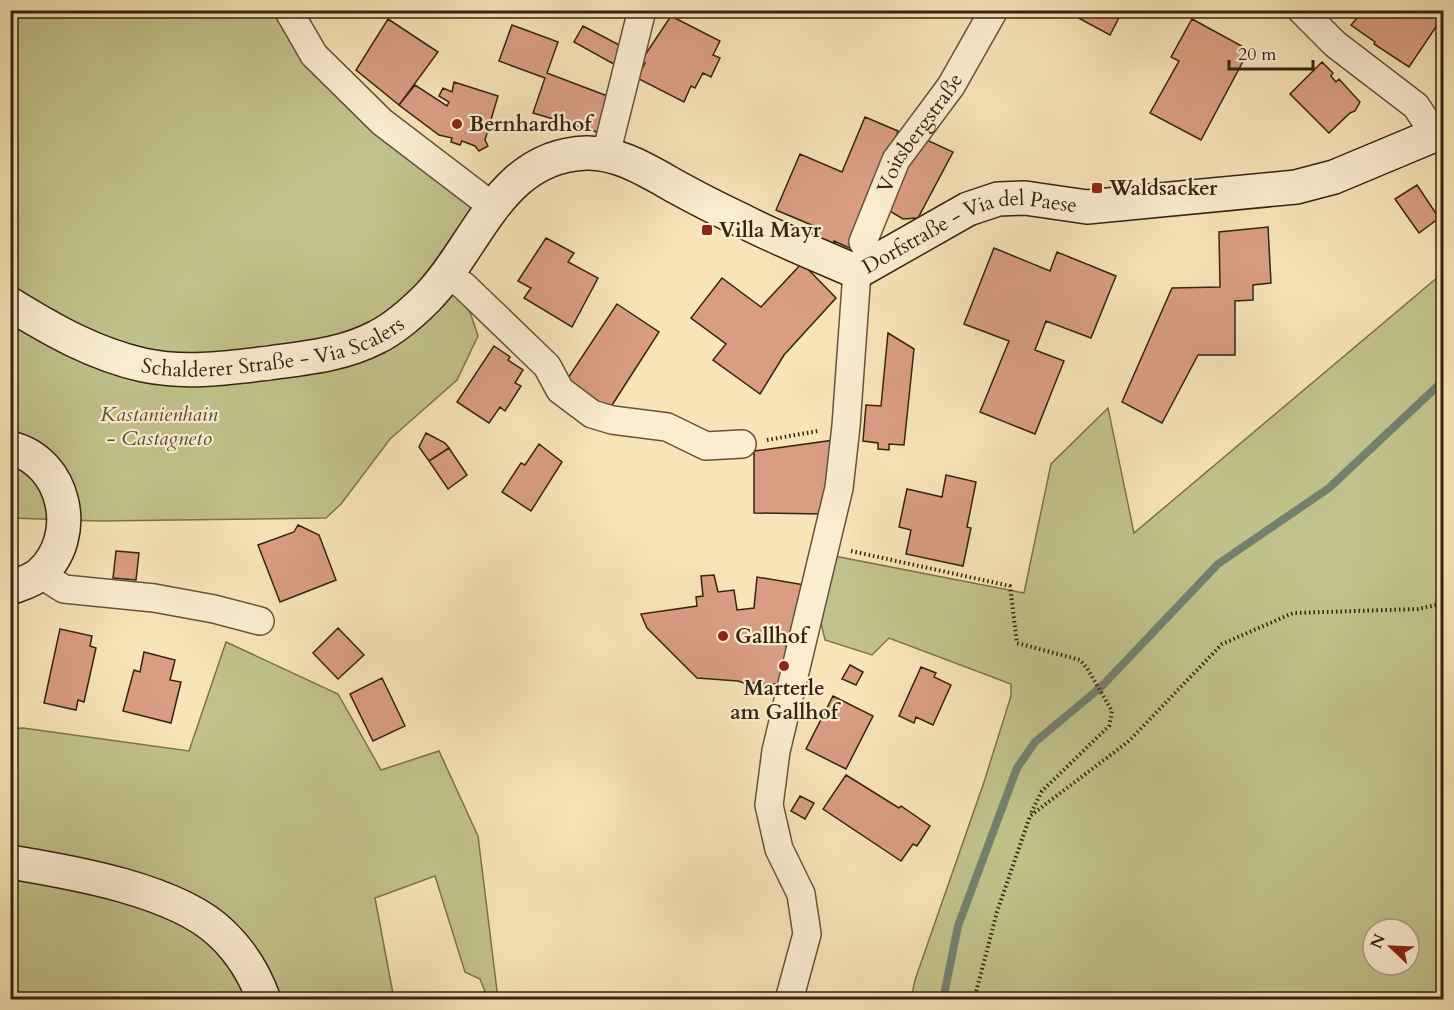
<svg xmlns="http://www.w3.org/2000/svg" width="1454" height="1010" viewBox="0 0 1454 1010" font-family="Cardo,serif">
  <rect width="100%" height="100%" fill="#f7e4b7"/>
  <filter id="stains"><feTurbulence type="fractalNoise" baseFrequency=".00333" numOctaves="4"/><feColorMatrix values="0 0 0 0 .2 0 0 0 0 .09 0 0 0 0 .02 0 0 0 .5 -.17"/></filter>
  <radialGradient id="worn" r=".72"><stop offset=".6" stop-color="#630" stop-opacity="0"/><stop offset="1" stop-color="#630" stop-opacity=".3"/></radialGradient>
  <!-- green -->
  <path fill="#c1c28b" stroke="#7c724e" stroke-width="1.5" fill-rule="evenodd" d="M11 11H288L314 55 492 206 447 274 470 312 478 336 457 380 390 439 341 504 326 518 99 521 11 518Z
    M1438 277H1443V999H911L915 980 984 782 1011 696V684L889 638 872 655 825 640 821 623 834 556 1024 593 1051 464 1108 408 1134 533ZM1373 929H1409V965H1373Z
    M226 642 338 694 381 770 439 751 478 836 498 999H488L480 979 465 972 435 876 375 898 394 999H11L10 729 23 728 189 751Z"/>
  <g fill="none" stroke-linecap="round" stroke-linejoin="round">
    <!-- stream -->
    <path stroke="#74816e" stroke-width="8" d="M943 1000 958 926 1017 768 1035 742 1101 687 1218 564 1329 488 1444 380"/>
  </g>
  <!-- building -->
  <path fill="#d99d83" stroke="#362312" stroke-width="1.5" d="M1071 10H1123L1110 35 1069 13Z
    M1364 10H1444V15L1409 67 1374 44 1375 42 1351 25Z
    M671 16 720 41 713 55 720 58 711 77 703 73 695 88 691 86 684 102 637 78 645 63 641 61Z
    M388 19 438 52 399 105 356 70Z
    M1192 19 1249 50 1201 140 1150 113 1179 61 1171 57Z
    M512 25 558 42 547 73 610 97 597 132 533 113 545 78 499 61Z
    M583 26 627 49 619 67 574 42Z
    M1322 62 1333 73 1331 76 1336 82 1339 79 1360 102 1355 111 1350 113 1329 133 1290 94Z
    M454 82 498 96 485 140 488 146 479 151 475 146 462 141 460 145 451 142 452 138 439 135 399 105 415 85 447 106 449 102 439 96 443 88 452 92Z
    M865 117 898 131 854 250 834 241 831 248 808 239 814 226 776 210 800 154 842 172Z
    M918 136 953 152 918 218 903 219 883 207Z
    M1417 185 1439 218 1419 233 1395 199Z
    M1268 227 1271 283 1253 285V300L1235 301V355H1198L1162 423 1122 402 1172 288 1220 287 1219 232Z
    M546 238 574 253 568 262 598 278 572 327 524 298 531 288 518 281Z
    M994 248 1050 271 1057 252 1116 276 1091 338 1046 321 1035 350 1064 361 1035 434 980 412 1009 341 964 324Z
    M802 263 836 298 784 355 760 394 713 360 726 344 691 318 722 278 761 307Z
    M617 304 659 332 605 416 566 381Z
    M888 333 914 349 904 445 889 444V450L878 449V443L863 441 866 405 881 406Z
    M494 346 510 357 508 360 523 370 515 383 521 386 505 411 500 407 489 423 457 402Z
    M426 433 445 443 449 448 429 461 419 447Z
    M835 440 824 514 754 513V451Z
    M539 444 562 462 531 511 502 492 521 463 525 465Z
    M449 448 467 475 448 489 429 461Z
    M946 475 976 482 967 527 971 528 963 566 906 554 911 530 899 527 907 489 942 497Z
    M298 525 319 535 336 580 280 602 258 545 294 532Z
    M116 551 139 553 136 580 113 578Z
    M714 575 718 592 734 590 737 610 754 608 757 577 805 585 796 610 789 645 786 644V657L781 684H774L773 690 761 689 760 683H744L738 681 697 678 647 628 641 614 697 606 696 597 703 596 701 576Z
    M338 628 364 655 338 679 313 653Z
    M60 629 92 636 90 646 96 648 84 702 78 700 76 710 44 703Z
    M144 652 175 660 170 680 181 682 171 723 123 711 134 670 140 672Z
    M850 665 863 672 856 685 842 679Z
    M921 667 936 673 934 677 951 685 933 725 916 717 914 723 899 716Z
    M382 678 405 726 373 741 350 694Z
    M833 696 873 716 846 769 806 749Z
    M846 775 899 808 901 806 930 826 917 846 913 844 901 861 823 809Z
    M800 796 814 803 805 819 791 811Z"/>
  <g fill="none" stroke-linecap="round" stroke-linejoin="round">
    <defs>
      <g id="street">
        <path d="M288 10 314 55 382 122 492 206"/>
        <path d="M1301 10 1335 44 1416 106 1435 135"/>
        <path d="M606 154 642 10"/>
        <path id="s1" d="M873 262 863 242 896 160 951 86 994 10"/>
        <path d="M447 274 464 286 547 366 560 390 592 414 612 420 667 427 706 446 742 444"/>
        <path d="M40 574 64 589 154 598 214 609 260 621"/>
        <path d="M789 1000 807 934 801 894 779 849 769 805 776 751 839 488 846 426 857 272"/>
      </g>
      <g id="secondary">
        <path id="s2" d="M10 304C52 330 94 354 143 365 185 374 227 368 269 363 305 358 343 355 377 337 395 328 412 313 427 298 478 246 499 156 586 153 620 152 651 173 680 189 700 200 720 210 741 220 778 239 818 255 857 272L968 209 998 199 1025 198 1087 207 1296 187 1334 177 1444 131"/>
        <path d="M10 448C66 461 82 537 40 574 32 581 20 584 10 588"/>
        <path d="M10 862C71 872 178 890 222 934 241 952 255 975 264 1000"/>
      </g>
    </defs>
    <!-- street casing -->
    <use href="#street" stroke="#66533b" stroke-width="30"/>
    <!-- secondary casing -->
    <use href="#secondary" stroke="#362312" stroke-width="36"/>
    <!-- path -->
    <path stroke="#362312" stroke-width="4" stroke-dasharray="1.5 3" stroke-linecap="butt" d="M767 440 818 431
      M851 551 1010 586 1017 643 1080 660 1087 668 1112 711 1109 726 1042 791 1030 815
      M974 1000 997 912 1030 816 1129 741 1222 644 1293 613 1418 609 1444 603"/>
    <!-- street -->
    <use href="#street" stroke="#faedd0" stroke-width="27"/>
    <!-- secondary -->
    <use href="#secondary" stroke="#faedd0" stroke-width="33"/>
  </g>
  <!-- markers -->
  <g fill="#8f2418" stroke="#faedd0" stroke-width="2">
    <circle cx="457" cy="124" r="6"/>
    <rect x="1091" y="182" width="12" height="12" rx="3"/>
    <rect x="701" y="224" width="12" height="12" rx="3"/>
    <circle cx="723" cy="636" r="6"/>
    <circle cx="784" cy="666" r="6"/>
  </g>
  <g text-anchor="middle" stroke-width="4.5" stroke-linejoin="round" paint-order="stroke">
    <!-- poi labels -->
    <g font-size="21" font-weight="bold" fill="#362312" stroke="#faedd0" text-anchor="start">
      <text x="469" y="131">Bernhardhof</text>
      <text x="1109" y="195">Waldsacker</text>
      <text x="719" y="237">Villa Mayr</text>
      <text x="735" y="643">Gallhof</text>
      <text x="784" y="695" text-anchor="middle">Marterle<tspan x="784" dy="24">am Gallhof</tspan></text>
    </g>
    <!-- street labels -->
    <g font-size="21" fill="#362312" stroke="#faedd0">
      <text dy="7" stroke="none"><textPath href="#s1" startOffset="146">Voitsbergstraße</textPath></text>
      <text dy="7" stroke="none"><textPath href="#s2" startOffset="1094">Dorfstraße - Via del Paese</textPath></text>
      <text dy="7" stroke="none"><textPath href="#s2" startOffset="280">Schalderer Straße - Via Scalers</textPath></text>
    </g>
    <!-- park labels -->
    <g font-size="21" font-style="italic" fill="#594b30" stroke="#faedd0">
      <text x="159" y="421">Kastanienhain<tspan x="159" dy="24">- Castagneto</tspan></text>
    </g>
  </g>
  <!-- margin -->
  <rect width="1454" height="1010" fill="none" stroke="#f7e4b7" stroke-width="36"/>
  <rect x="12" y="12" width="1430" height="986" fill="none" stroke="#362312" stroke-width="3"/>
  <rect x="18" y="18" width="1418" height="974" fill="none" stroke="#362312" stroke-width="1.5"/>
  <!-- north arrow -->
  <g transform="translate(1391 947) rotate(293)"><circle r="28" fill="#faedd0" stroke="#ac9c84" stroke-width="1.5"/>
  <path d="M0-4.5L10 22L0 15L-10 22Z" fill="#8f2418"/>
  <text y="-9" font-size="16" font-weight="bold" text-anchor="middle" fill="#362312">N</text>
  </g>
  <!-- scale -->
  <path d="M1229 60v9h84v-9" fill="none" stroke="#362312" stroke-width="3"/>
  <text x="1238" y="60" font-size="18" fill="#362312" stroke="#faedd0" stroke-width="4.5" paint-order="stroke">20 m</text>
  <rect width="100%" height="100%" filter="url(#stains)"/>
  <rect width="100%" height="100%" fill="url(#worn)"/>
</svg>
